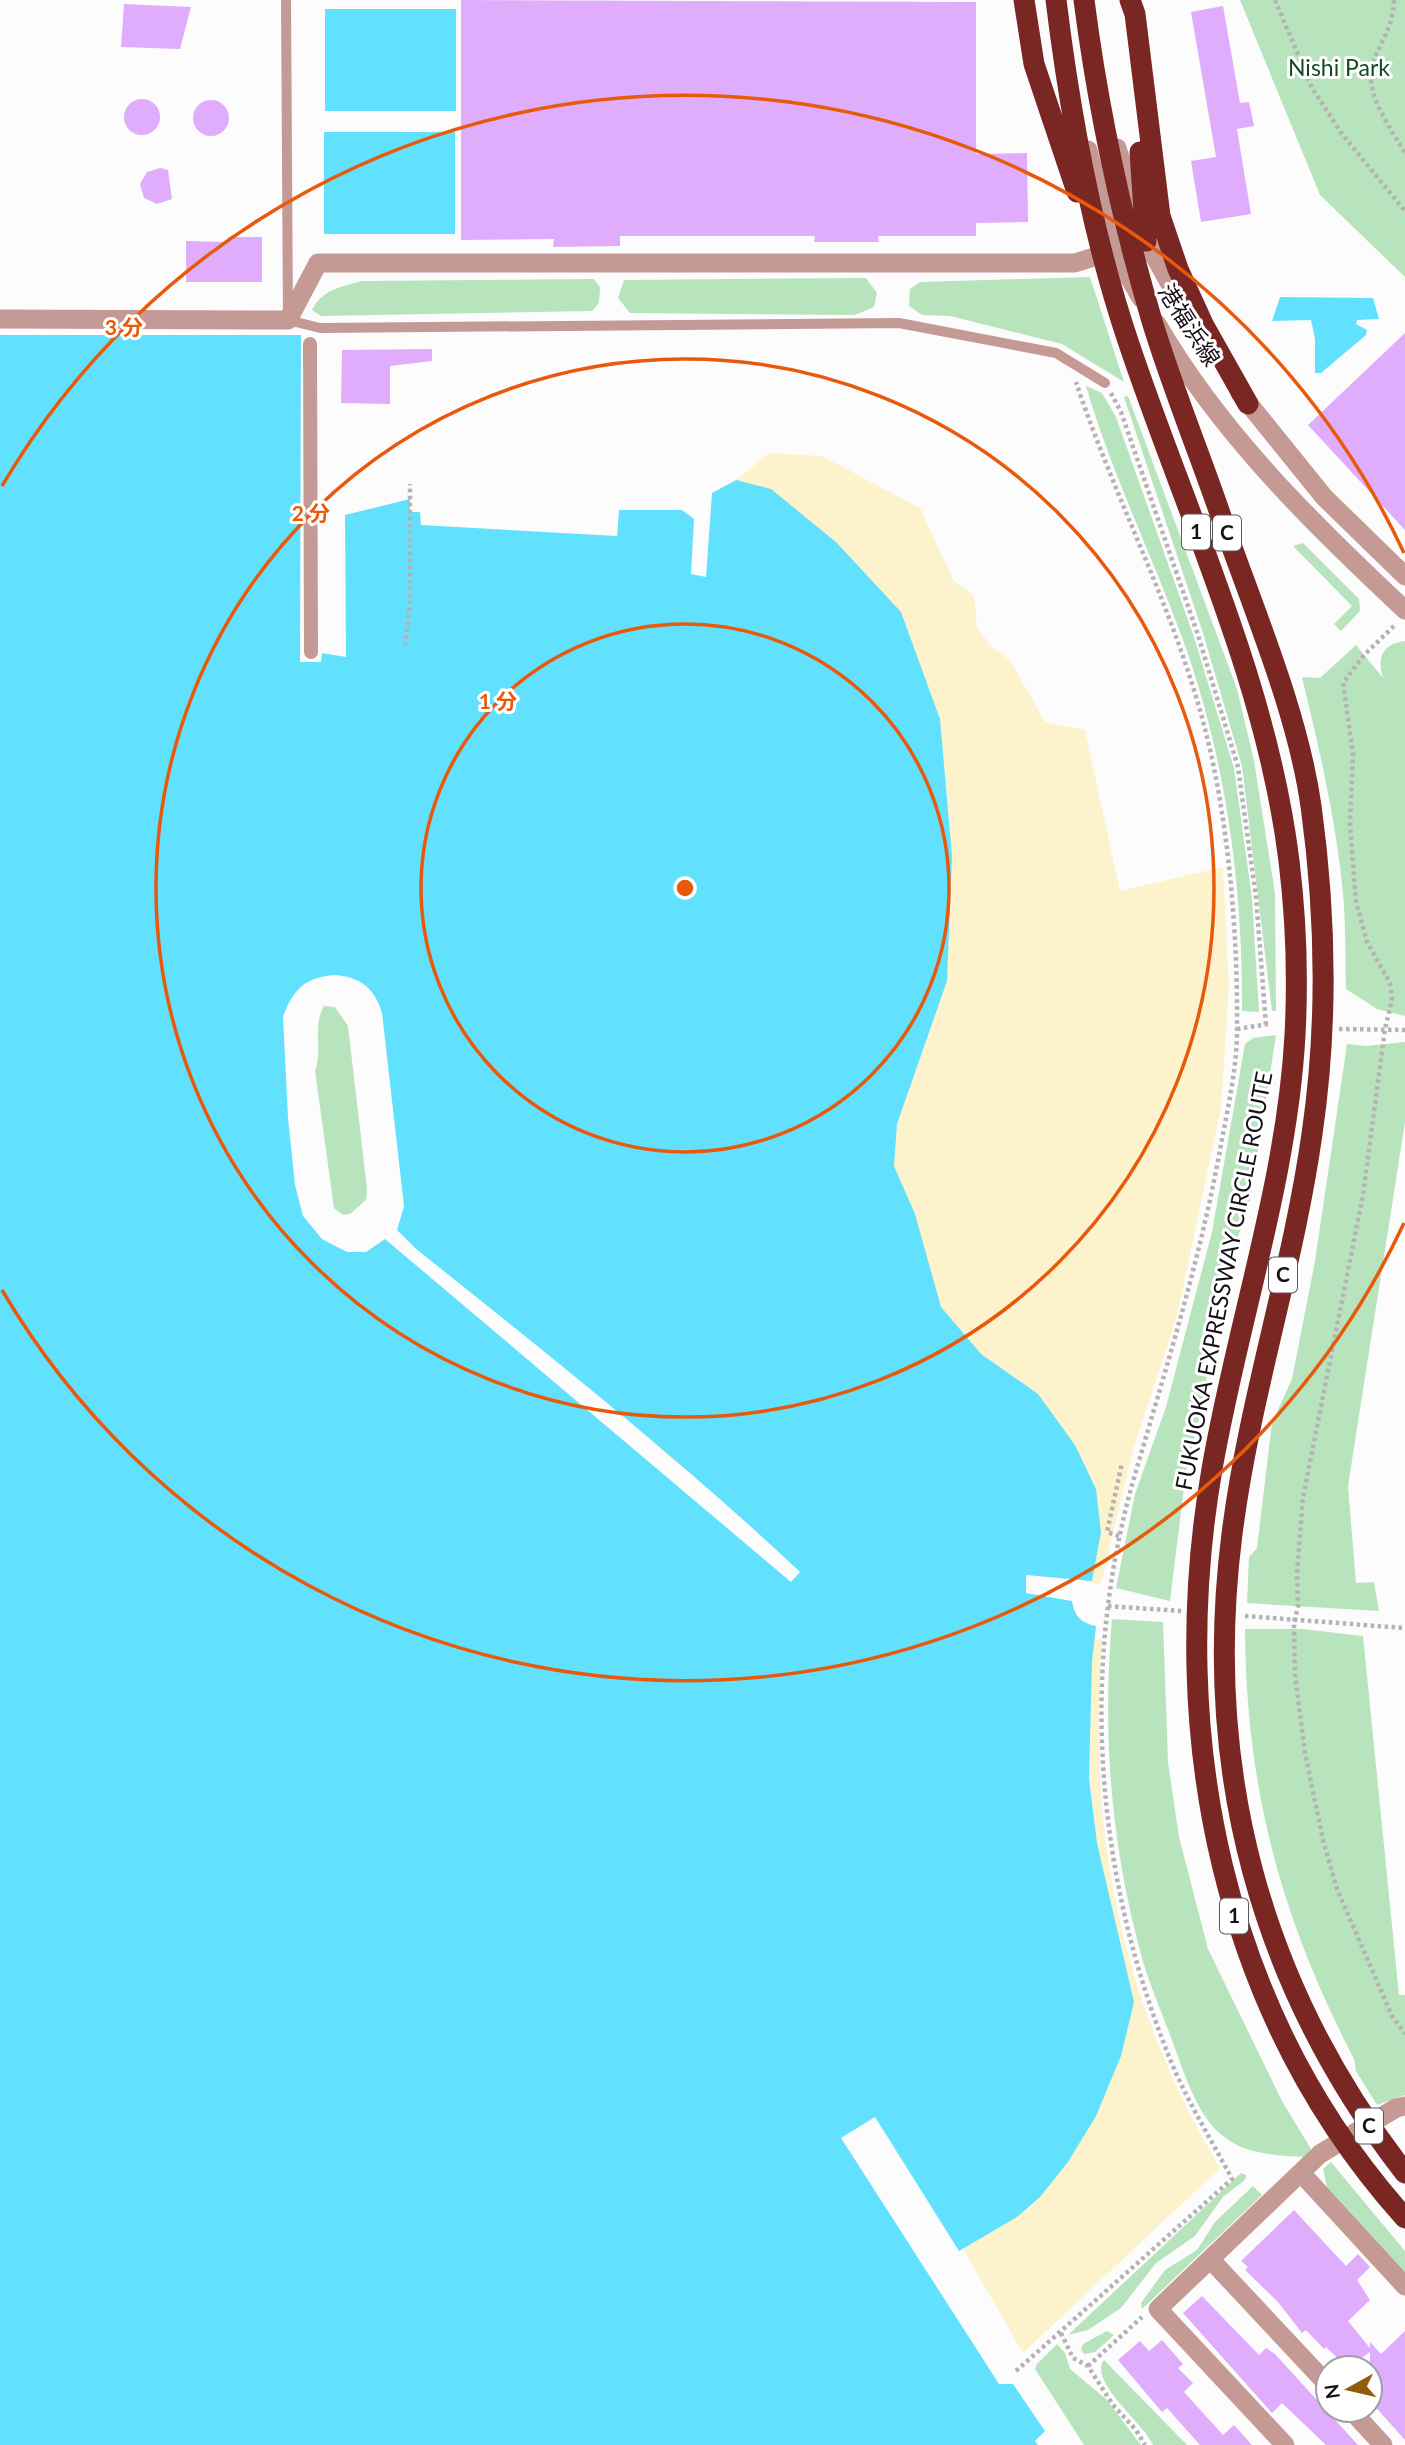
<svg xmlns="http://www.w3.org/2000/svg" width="1405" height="2445" viewBox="0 0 1405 2445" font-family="Lato,'Noto Sans JP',sans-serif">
  <rect width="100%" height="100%" fill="#fcfcfc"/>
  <!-- green -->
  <path fill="#b7e4bd" d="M1240 0H1405V277L1320 195Z
    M1090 277 1124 382 1062 344 950 316 922 315 909 306 910 289 920 282Z
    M866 278 877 293 874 307 855 315 630 313 618 298 624 280Z
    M594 279 600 287 599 303 592 311 321 316 312 310C321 290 343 286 362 281Z
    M1086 386 1102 393 1116 417 1194 637 1234 768 1252 898 1259 1012 1242 1011C1243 885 1226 759 1183 640 1152 555 1112 474 1086 386Z
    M1128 396 1237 689 1254 761 1275 893 1276 1011H1272L1242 766 1203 633 1124 397Z
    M1303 543 1359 599 1360 611 1341 631 1334 624 1352 606 1293 546Z
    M1405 641V1016L1377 1009 1346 989C1345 957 1346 925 1343 893 1336 820 1319 748 1302 677L1320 678 1356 645 1383 678C1377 658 1382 644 1405 641Z
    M324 1006 335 1007 348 1026 367 1189 366 1200 350 1214 343 1215 334 1208 315 1071C323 1050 312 1026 324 1006Z
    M1276 1035 1249 1208 1231 1254 1206 1355 1207 1388 1186 1471 1170 1601 1116 1588 1135 1494 1166 1407 1212 1232 1245 1044 1253 1038Z
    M1405 1042V1122L1348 1486 1356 1583 1374 1582 1379 1611 1247 1603 1249 1557 1257 1548 1272 1423 1292 1379 1315 1261 1347 1044 1366 1046Z
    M1112 1619 1163 1622 1168 1762 1179 1837 1208 1949 1282 2101 1311 2149 1304 2157C1276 2155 1246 2155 1223 2136 1197 2116 1184 2072 1173 2043 1163 2015 1150 1986 1142 1958 1111 1846 1102 1735 1112 1619Z
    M1245 1629H1302L1363 1636 1399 1995H1405V2095L1377 2105 1356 2071 1354 2059C1281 1918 1246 1789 1245 1629Z
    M1331 2162 1405 2251V2272L1327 2187 1323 2169Z
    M1241 2173 1246 2175 1245 2180 1223 2197 1195 2236 1156 2263 1121 2308 1088 2330 1068 2335Z
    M1253 2186 1262 2195 1142 2309 1141 2303 1165 2270 1197 2250 1215 2222Z
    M1107 2331 1114 2335 1095 2352 1084 2354 1081 2349 1083 2344Z
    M1057 2344 1065 2353 1070 2369 1106 2399 1141 2445H1084L1035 2369 1037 2364Z
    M1104 2360 1187 2445H1153C1144 2423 1088 2382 1104 2360Z"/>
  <!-- sand -->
  <path fill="#fcf2cc" d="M769 453 822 456 920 508 954 581 974 595 977 628 993 648 1010 660 1045 722 1085 730 1120 891 1223 867 1229 987 1221 1108 1177 1316 1133 1450 1101 1584 1023 1572 1019 1590 1079 1644 1102 1639C1087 1832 1120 2000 1220 2168L1023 2353 950 2226 987 1617 675 1462 651 1441 687 1421 829 546 736 480Z"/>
  <!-- water -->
  <path fill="#62e1fe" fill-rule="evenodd" d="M325 9H456V111H325Z
    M324 132H455V234H324Z
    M1280 297 1373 298 1379 319 1357 320 1356 324 1367 330 1366 335 1321 373H1315V339L1311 320 1272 321Z
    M0 335H301L300 662H321L322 653 346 657 345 515 410 499V512H420L421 525 617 536 619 510H682L694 519 691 574 706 577 712 493 736 480 771 489 836 542 901 612 940 719 952 856 947 981 897 1124 894 1166 915 1214 941 1307 981 1354 1038 1394 1075 1445 1096 1489 1101 1532 1092 1581 1026 1575V1593L1072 1601C1074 1616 1081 1623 1096 1626L1092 1662 1089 1779 1097 1843 1134 2002 1121 2056 1096 2116 1068 2162 1040 2197 1017 2217 959 2251 875 2117 841 2138 999 2384H1013L1045 2431 1035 2441 1038 2445H0ZM333 975C359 976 375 988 382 1013L404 1206 397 1230 415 1248C546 1353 678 1457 800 1572L791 1582 385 1239 366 1252H347L322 1239 303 1216 295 1185 288 1118 283 1017C293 990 304 978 333 975Z"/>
  <!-- building -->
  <path fill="#dfadfb" d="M461 0 976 2V154L1027 153 1028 222 976 223V236H878L879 242H814L815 236H620V246L553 247 554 239 461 240Z
    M124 4 191 7 180 49 121 47Z
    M1223 6 1240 103 1249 102 1254 126 1237 129 1251 214 1201 222 1191 161 1216 157 1191 12Z
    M124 117a18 18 0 1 1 36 0a18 18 0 1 1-36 0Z
    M193 118a18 18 0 1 1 36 0a18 18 0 1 1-36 0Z
    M160 168 168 170 172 199 157 204 144 198 140 184 147 172Z
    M228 237H262V282H186V241L228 242Z
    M1405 333V530L1308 425Z
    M432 349V361L390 366V404L341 403 342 350Z
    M1294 2210 1346 2266 1358 2254 1370 2267 1357 2280 1370 2300 1348 2321 1370 2348V2342L1381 2354 1405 2331V2440L1370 2401V2352L1348 2368 1326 2347 1324 2349 1306 2330 1302 2333 1278 2302 1245 2270 1248 2267 1241 2261Z
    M1202 2296 1259 2355 1266 2348 1275 2354 1358 2445H1326L1282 2403 1272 2413 1183 2313Z
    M1162 2340 1183 2364 1178 2368 1193 2383 1184 2392 1223 2435 1234 2425 1252 2445H1200L1167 2408 1162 2412 1118 2360 1140 2341 1149 2351Z"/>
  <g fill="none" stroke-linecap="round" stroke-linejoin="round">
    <!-- path -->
    <path stroke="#b5b2b5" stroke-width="4.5" stroke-dasharray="3.5 3.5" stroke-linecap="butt" d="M1275 0 1312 88 1342 134 1405 211
      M1394 0C1393 31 1379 41 1372 67 1365 95 1392 130 1405 153
      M1111 393 1121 412 1198 635 1238 767 1256 897 1266 1025
      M1394 626 1364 655 1343 683 1353 754 1350 824 1356 902 1367 942 1390 983 1392 1000 1385 1029 1363 1195 1303 1497 1297 1573 1298 1607 1294 1622 1295 1675 1305 1753 1323 1840 1337 1889 1392 2016 1405 2034
      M405 646 410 604V484
      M1237 1029 1268 1024
      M1339 1029 1405 1030
      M1119 1536 1107 1532 1122 1463
      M1108 1606 1181 1611
      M1245 1616 1405 1628
      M1061 2333 1073 2358 1088 2366 1113 2405 1136 2430 1145 2445
      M1088 2366 1142 2317
      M1016 2371 1232 2179C1210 2137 1185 2098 1168 2054 1096 1874 1080 1672 1132 1485 1164 1374 1199 1265 1220 1150 1227 1111 1237 1070 1237 1030 1238 937 1229 824 1206 733 1176 612 1115 500 1076 382"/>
    <!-- service -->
    <path stroke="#c59994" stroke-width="10" d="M286 0 288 320 320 328 899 323 1056 353 1105 383"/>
    <!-- pedestrian -->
    <path stroke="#c59994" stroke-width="14" d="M310 344 311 652"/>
    <!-- minor -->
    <path stroke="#c59994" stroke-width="19" d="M1302 2174 1405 2286
      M1211 2260 1328 2385
      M1351 2410 1383 2445
      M1285 2445 1158 2309 1320 2154 1396 2108 1405 2106"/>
    <!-- tertiary -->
    <path stroke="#c59994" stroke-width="19" d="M1117 148 1146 241 1198 334
      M1088 150 1113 249 1141 298
      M0 319 288 320 318 263H1075L1144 241
      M1157 324C1221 434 1313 524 1405 610
      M1240 393 1324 497 1405 576"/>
    <!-- motorway -->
    <path stroke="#7a2623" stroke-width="21" d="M1024 0 1034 64 1077 192
      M1056 0C1070 114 1091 231 1128 341 1185 512 1267 681 1289 861 1296 918 1298 978 1295 1035 1287 1182 1237 1324 1212 1469 1166 1734 1222 2014 1405 2218
      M1084 0C1098 109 1121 216 1152 321 1173 390 1201 457 1224 525 1255 613 1298 714 1311 806 1326 915 1328 1025 1312 1134 1293 1269 1249 1399 1232 1534 1202 1769 1260 1987 1405 2173
      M1130 0 1135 14 1160 216 1178 269 1204 326 1248 404
      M1140 152 1146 241"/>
  </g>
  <!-- distance rings -->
  <g fill="none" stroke="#e8590c" stroke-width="3.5">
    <circle cx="685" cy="888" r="264"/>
    <circle cx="685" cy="888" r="529"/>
    <path d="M1404 1223A793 793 0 0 1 2 1290M2 486A793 793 0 0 1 1404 553"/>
  </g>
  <g text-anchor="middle" stroke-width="6" stroke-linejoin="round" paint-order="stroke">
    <!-- shield labels -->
    <g fill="#fff" stroke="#5d575e" stroke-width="2">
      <rect x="1182" y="514.5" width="28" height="35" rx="5"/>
      <rect x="1213" y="515.5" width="28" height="35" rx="5"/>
      <rect x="1269" y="1257.5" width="28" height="35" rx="5"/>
      <rect x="1220" y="1898.5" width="28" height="35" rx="5"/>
      <rect x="1355" y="2108.5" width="28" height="35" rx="5"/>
    </g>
    <g font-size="21" font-weight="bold" fill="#180f19">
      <text x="1196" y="539">1</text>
      <text x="1227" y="540">C</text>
      <text x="1283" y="1282">C</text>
      <text x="1234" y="1923">1</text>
      <text x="1369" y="2133">C</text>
    </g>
    <!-- park labels -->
    <g font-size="23" fill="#134a22" stroke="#fff">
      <text x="1339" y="76">Nishi Park</text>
    </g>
    <!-- street labels -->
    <g font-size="23" fill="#180f19" stroke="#fff">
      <text transform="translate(1189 325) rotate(57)" y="8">港福浜線</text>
      <text transform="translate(1224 1281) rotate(-79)" y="8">FUKUOKA EXPRESSWAY CIRCLE ROUTE</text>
    </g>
  </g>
  <circle cx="685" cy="888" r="10" fill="#e8590c" stroke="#fff" stroke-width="3.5"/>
  <g font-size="21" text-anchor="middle" font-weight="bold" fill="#e8590c" stroke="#fff" stroke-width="6" stroke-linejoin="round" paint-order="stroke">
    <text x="124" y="335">3 分</text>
    <text x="311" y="521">2 分</text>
    <text x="498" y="709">1 分</text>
  </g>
  <!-- north arrow -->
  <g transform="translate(1349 2389) rotate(262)"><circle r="33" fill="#ffffff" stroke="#a39fa3" stroke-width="2"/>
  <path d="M0-5L12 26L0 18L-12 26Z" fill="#8f5d0b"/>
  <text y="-10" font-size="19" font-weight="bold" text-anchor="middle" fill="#180f19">N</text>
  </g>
</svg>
